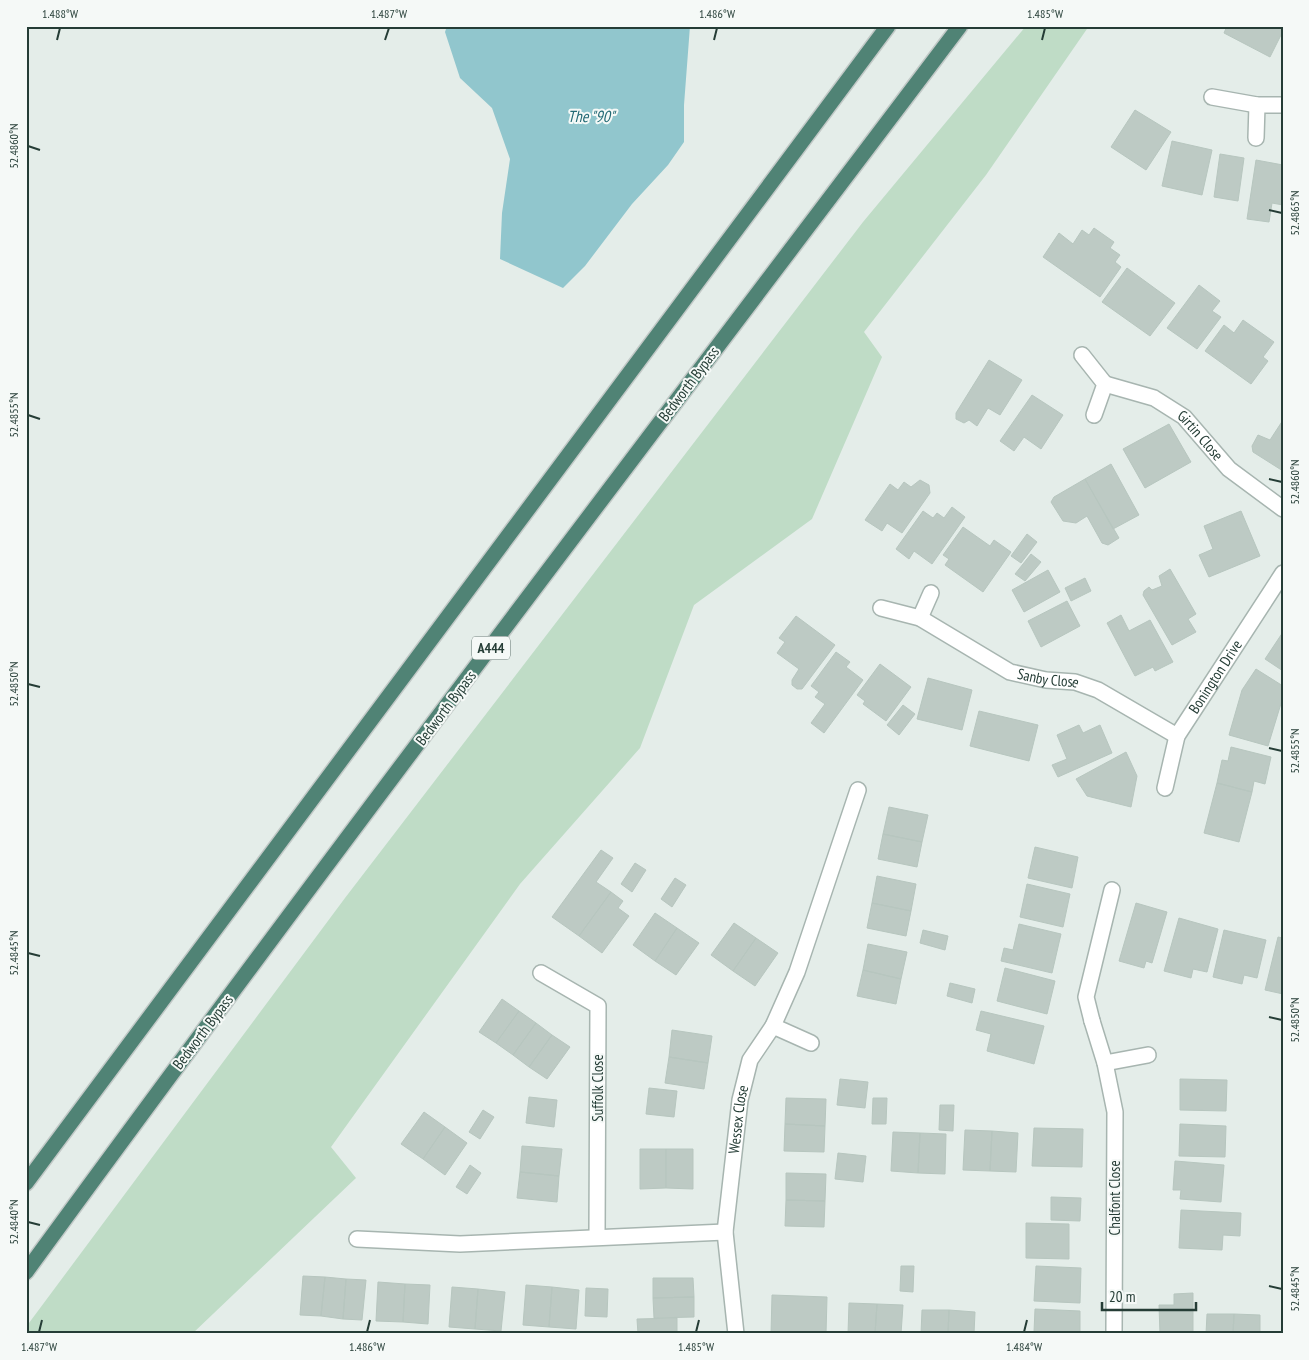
<svg xmlns="http://www.w3.org/2000/svg" width="1309" height="1360" viewBox="0 0 1309 1360" font-family="'PT Sans Narrow',sans-serif">
  <rect width="100%" height="100%" fill="#e4ede9"/>
  <!-- green -->
  <path fill="#bfdcc6" d="M1026 26H1089L986 175 864 332 882 357 812 519 694 605 640 748 520 884 331 1147 356 1178 192 1334H26V1327L345 898 863 222Z"/>
  <!-- water -->
  <path fill="#91c6cd" d="M447 26H690L684 105V142L668 165 632 204 585 266 563 288 500 259 502 213 510 159 492 108 460 78 445 32Z"/>
  <!-- building -->
  <path fill="#bdcac4" stroke="#b7c6bf" d="M1227 26H1283V31L1270 57 1224 33Z
    M1135 110 1171 132 1146 170 1111 147Z
    M1172 141 1212 150 1202 195 1162 186Z
    M1220 154 1244 158 1238 201 1214 197Z
    M1256 160 1283 165V205L1272 203 1269 222 1247 219Z
    M1094 228 1114 242 1110 248 1120 255 1115 262 1121 267 1100 297 1043 257 1059 233 1073 244 1082 230 1089 235Z
    M1127 268 1175 303 1150 336 1102 302Z
    M1199 285 1220 301 1212 311 1221 317 1197 349 1167 328Z
    M1243 320 1274 342 1263 357 1268 361 1251 384 1205 351 1224 325 1234 333Z
    M989 360 1022 380 1000 415 988 408 977 426 969 420 964 423 956 419V413Z
    M1032 395 1063 415 1041 449 1024 437 1014 451 1000 441Z
    M1283 420V471L1253 452 1252 446 1258 435 1270 440Z
    M1169 424 1191 462 1145 488 1123 449Z
    M1111 464 1139 515 1113 529 1085 479Z
    M1085 479 1119 538 1108 545 1102 543 1087 516 1076 523 1063 521 1051 502 1054 497Z
    M920 480 929 485 930 493 902 533 887 523 882 531 865 520 890 484 898 490 904 482 911 487Z
    M952 507 965 517 932 564 914 551 909 559 896 549 923 511 933 518 937 513 944 518Z
    M1241 511 1260 556 1209 577 1199 555 1213 549 1204 526Z
    M963 527 990 546 994 540 1011 552 983 592 945 565 949 559 943 555Z
    M1027 534 1037 542 1021 563 1011 556Z
    M1031 554 1041 562 1025 581 1015 574Z
    M1170 569 1196 614 1188 619 1196 632 1172 645 1143 595 1144 591 1149 587 1152 590 1162 586 1159 576Z
    M1048 570 1060 592 1024 612 1012 590Z
    M1085 578 1091 591 1071 601 1065 588Z
    M1067 601 1080 626 1041 647 1028 621Z
    M1121 615 1129 631 1150 620 1173 662 1155 671 1153 667 1135 676 1107 623Z
    M796 616 835 645 802 689H797L792 685V680L799 669 777 653 785 642 779 638Z
    M1283 632V671L1265 659Z
    M836 652 850 662 846 667 863 680 824 733 811 723 825 704 815 697 819 692 811 686Z
    M880 664 911 687 886 721 863 704 865 701 857 695Z
    M1256 669 1283 686V697L1268 746 1229 735 1242 690Z
    M928 678 972 690 962 730 917 719Z
    M903 705 915 714 899 735 887 725Z
    M979 711 1038 725 1029 761 970 746Z
    M1079 725 1083 733 1100 725 1112 753 1058 777 1052 765 1067 759 1057 735Z
    M1231 747 1271 757 1265 784 1254 781 1252 792 1217 783 1222 760 1228 761Z
    M1126 752 1137 776 1131 807 1087 796 1076 779Z
    M1217 783 1252 792 1239 842 1204 833Z
    M889 807 928 815 922 842 883 834Z
    M883 834 922 842 917 867 878 859Z
    M1035 847 1078 857 1072 888 1028 878Z
    M601 850 613 858 596 882 611 892 579 936 552 917Z
    M635 863 646 870 632 892 621 884Z
    M877 876 916 884 911 911 872 903Z
    M675 878 686 885 672 907 661 899Z
    M1027 884 1070 894 1063 927 1020 917Z
    M611 892 623 901 618 908 629 916 602 953 579 936Z
    M872 903 911 911 906 936 867 928Z
    M1136 903 1167 912 1152 963 1146 961 1144 968 1119 961Z
    M655 913 677 928 655 961 633 945Z
    M1179 918 1218 929 1207 972 1193 969 1191 978 1164 971Z
    M734 923 756 938 733 971 711 955Z
    M1019 924 1061 934 1052 973 1001 961 1004 948 1013 950Z
    M677 928 699 943 676 975 655 961Z
    M923 930 948 936 945 950 920 943Z
    M1224 930 1266 940 1257 978 1244 975 1242 984 1213 977Z
    M1278 937 1283 938V994L1265 990Z
    M756 938 778 953 755 986 733 971Z
    M868 944 907 952 901 979 863 970Z
    M1005 968 1055 981 1047 1014 997 1001Z
    M863 970 901 979 896 1004 857 996Z
    M950 983 975 989 972 1003 947 996Z
    M502 999 519 1011 496 1043 479 1032Z
    M519 1011 536 1023 513 1055 496 1043Z
    M981 1011 1044 1026 1034 1064 987 1051 991 1034 976 1030Z
    M536 1023 552 1035 529 1067 513 1055Z
    M672 1030 712 1036 708 1063 669 1057Z
    M552 1035 570 1047 547 1079 529 1067Z
    M669 1057 708 1063 704 1089 665 1083Z
    M840 1079 868 1082 865 1108 837 1105Z
    M1180 1079 1227 1080 1226 1111 1180 1110Z
    M649 1088 677 1091 674 1117 646 1114Z
    M529 1097 557 1100 554 1127 526 1123Z
    M786 1098 826 1099 825 1126 785 1124Z
    M873 1098H887L886 1124H872Z
    M940 1105H954L953 1131 939 1130Z
    M483 1110 494 1117 480 1139 469 1132Z
    M424 1112 445 1127 423 1159 401 1144Z
    M785 1124 825 1126 824 1152 784 1151Z
    M1180 1124 1226 1126 1225 1157 1179 1156Z
    M445 1127 467 1143 445 1175 423 1159Z
    M1034 1128 1083 1129 1082 1167 1032 1166Z
    M965 1130 992 1131 990 1171 963 1170Z
    M992 1131 1018 1133 1016 1172 990 1171Z
    M893 1132 920 1133 918 1173 891 1171Z
    M920 1133 946 1134 945 1174 918 1173Z
    M522 1146 562 1149 559 1176 520 1172Z
    M640 1149H666V1188L640 1189Z
    M666 1149H693V1189L666 1188Z
    M838 1153 866 1156 863 1182 835 1179Z
    M1175 1161 1224 1165 1221 1202 1180 1199 1181 1190H1173Z
    M470 1165 481 1173 467 1194 456 1187Z
    M520 1172 559 1176 557 1202 517 1198Z
    M786 1173 826 1174 825 1201 786 1200Z
    M1051 1197 1081 1198 1080 1221 1051 1220Z
    M786 1200 825 1201 824 1227 785 1226Z
    M1181 1210 1241 1213 1240 1236 1223 1235 1222 1250 1179 1248Z
    M1026 1223 1069 1224V1259L1026 1258Z
    M901 1266H914L913 1292 900 1291Z
    M1036 1266 1081 1268 1080 1303 1034 1301Z
    M303 1276 325 1277 321 1316 300 1315Z
    M325 1277 346 1279 343 1319 321 1316Z
    M653 1278H693L694 1297 653 1298Z
    M346 1279 366 1280 362 1320 343 1319Z
    M378 1282 405 1284 403 1322 376 1321Z
    M405 1284 430 1285 428 1324 403 1322Z
    M526 1285 552 1287 549 1327 523 1325Z
    M452 1287 478 1289 475 1329 449 1327Z
    M552 1287 579 1290 576 1329 549 1327Z
    M586 1288 608 1289 607 1317 585 1316Z
    M478 1289 505 1292 501 1331 475 1329Z
    M1193 1293V1334H1160L1159 1305H1174V1294Z
    M772 1295 827 1297 826 1334H771Z
    M694 1297V1317L654 1318 653 1298Z
    M849 1303 877 1304 875 1334H848Z
    M877 1304 903 1305 901 1334H875Z
    M1035 1309 1080 1311V1334H1028L1034 1332Z
    M922 1310H949L948 1334H921Z
    M949 1310 975 1312 974 1334H948Z
    M1207 1314H1234L1233 1334H1206Z
    M1234 1314 1260 1315V1334H1233Z
    M677 1318V1334H638L637 1319Z"/>
  <g fill="none" stroke-linecap="round" stroke-linejoin="round">
    <defs>
      <path id="service" d="M1092 1021 1086 997 1112 890"/>
      <g id="minor">
        <path d="M1212 97 1257 105H1283"/>
        <path d="M1256 138 1257 105"/>
        <path d="M1082 355 1105 384 1094 415"/>
        <path id="s1" d="M1105 384 1154 398 1184 417 1229 469 1283 509"/>
        <path id="s2" d="M881 608 920 618 1010 672 1046 680 1075 682 1098 690 1177 736"/>
        <path d="M920 618 931 593"/>
        <path id="s3" d="M1165 788 1177 736 1283 573"/>
        <path d="M541 973 598 1006 597 1237"/>
        <path d="M1092 1021 1105 1063 1115 1112 1114 1334"/>
        <path d="M773 1026 811 1043"/>
        <path d="M1105 1063 1148 1055"/>
        <path d="M357 1239 460 1244 725 1232"/>
        <path id="s4" d="M736 1334 725 1232 740 1100 750 1060 773 1026 797 972 858 790"/>
      </g>
      <path id="trunk" d="M26 1183 888 26
        M26 1272C332 853 647 440 960 26"/>
    </defs>
    <!-- service casing -->
    <use href="#service" stroke="#a7b5b0" stroke-width="18"/>
    <!-- minor casing -->
    <use href="#minor" stroke="#a7b5b0" stroke-width="18"/>
    <!-- trunk casing -->
    <use href="#trunk" stroke="#c2c9c7" stroke-width="18"/>
    <!-- service -->
    <use href="#service" stroke="#fff" stroke-width="15"/>
    <!-- minor -->
    <use href="#minor" stroke="#fff" stroke-width="15"/>
    <!-- trunk -->
    <use href="#trunk" stroke="#508375" stroke-width="15"/>
  </g>
  <!-- ticks -->
  <path fill="none" stroke="#253d36" stroke-width="2" d="M57 40 60 28M385 40 389 28M714 40 717 28M1042 40 1045 28M28 146 40 150M1269 210 1282 213M28 415 40 419M1269 479 1282 482M28 684 40 687M1269 748 1282 751M28 953 40 956M1269 1017 1282 1020M28 1222 40 1225M1269 1286 1282 1289M39 1332 42 1320M367 1332 370 1320M696 1332 699 1320M1024 1332 1027 1320"/>
  <g text-anchor="middle" stroke-width="4" stroke-linejoin="round" paint-order="stroke">
    <!-- shield labels -->
    <rect fill="#f5f9f7" stroke="#637570" stroke-width="1" x="472" y="636.5" width="38" height="23" rx="4"/>
    <g font-size="14" font-weight="bold" fill="#253d36">
      <text x="491" y="653">A444</text>
    </g>
    <!-- street labels -->
    <g font-size="15" fill="#253d36" stroke="#f5f9f7">
      <text transform="translate(689 384) rotate(-53)" y="5">Bedworth Bypass</text>
      <text dy="5" stroke="none"><textPath href="#s1" startOffset="111">Girtin Close</textPath></text>
      <text dy="5" stroke="none"><textPath href="#s3" startOffset="124">Bonington Drive</textPath></text>
      <text dy="5" stroke="none"><textPath href="#s2" startOffset="184">Sanby Close</textPath></text>
      <text transform="translate(446 708) rotate(-53)" y="5">Bedworth Bypass</text>
      <text transform="translate(203 1032) rotate(-53)" y="5">Bedworth Bypass</text>
      <text transform="translate(598 1088) rotate(-90)" y="5">Suffolk Close</text>
      <text dy="5" stroke="none"><textPath href="#s4" startOffset="216">Wessex Close</textPath></text>
      <text transform="translate(1115 1198) rotate(-90)" y="5">Chalfont Close</text>
    </g>
    <!-- water labels -->
    <g font-size="16" font-style="italic" fill="#236a75" stroke="#f5f9f7">
      <text x="591" y="122">The "90"</text>
    </g>
  </g>
  <!-- border -->
  <rect width="1309" height="1360" fill="none" stroke="#f5f9f7" stroke-width="55"/>
  <!-- scale -->
  <path d="M1102 1302v8h94v-8" fill="none" stroke="#253d36" stroke-width="2.5"/>
  <text x="1109" y="1302" font-size="15" fill="#253d36" stroke="#f5f9f7" stroke-width="4" paint-order="stroke">20 m</text>
  <rect x="28" y="28" width="1254" height="1304" fill="none" stroke="#253d36" stroke-width="2"/>
  <g font-size="12" text-anchor="middle" fill="#253d36">
    <text x="60" y="18">1.488°W</text>
    <text x="389" y="18">1.487°W</text>
    <text x="717" y="18">1.486°W</text>
    <text x="1045" y="18">1.485°W</text>
    <text transform="translate(14 146) rotate(-90)" y="4">52.4860°N</text>
    <text transform="translate(1295 213) rotate(-90)" y="4">52.4865°N</text>
    <text transform="translate(14 415) rotate(-90)" y="4">52.4855°N</text>
    <text transform="translate(1295 482) rotate(-90)" y="4">52.4860°N</text>
    <text transform="translate(14 684) rotate(-90)" y="4">52.4850°N</text>
    <text transform="translate(1295 751) rotate(-90)" y="4">52.4855°N</text>
    <text transform="translate(14 953) rotate(-90)" y="4">52.4845°N</text>
    <text transform="translate(1295 1020) rotate(-90)" y="4">52.4850°N</text>
    <text transform="translate(14 1222) rotate(-90)" y="4">52.4840°N</text>
    <text transform="translate(1295 1289) rotate(-90)" y="4">52.4845°N</text>
    <text x="39" y="1351">1.487°W</text>
    <text x="367" y="1351">1.486°W</text>
    <text x="696" y="1351">1.485°W</text>
    <text x="1024" y="1351">1.484°W</text>
  </g>
</svg>
